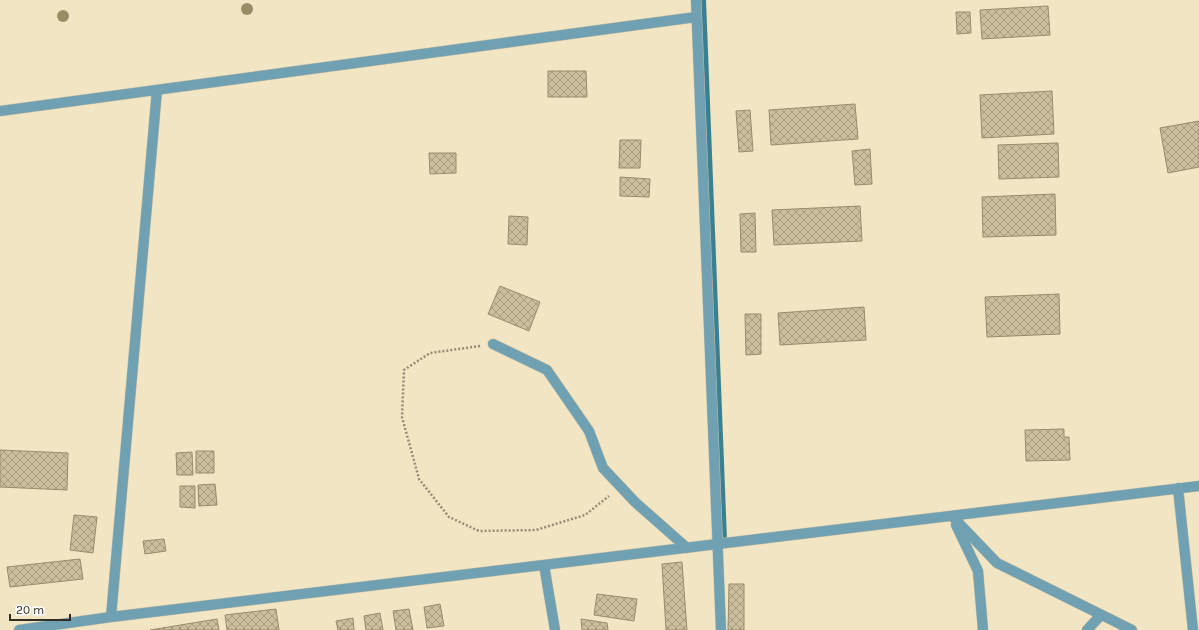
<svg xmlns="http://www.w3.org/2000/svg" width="1199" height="630" viewBox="0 0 1199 630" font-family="Karla,sans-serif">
  <defs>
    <pattern id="building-cross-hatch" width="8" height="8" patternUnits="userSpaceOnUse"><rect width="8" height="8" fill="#cabe9d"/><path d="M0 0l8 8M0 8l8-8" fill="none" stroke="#a59b80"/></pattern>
  </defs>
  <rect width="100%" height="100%" fill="#f1e5c4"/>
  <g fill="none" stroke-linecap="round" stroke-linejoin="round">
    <!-- stream -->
    <path stroke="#398092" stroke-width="6" d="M703 0 724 540"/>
  </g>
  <!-- building -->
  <path fill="url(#building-cross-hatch)" stroke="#978b6d" d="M1048 6 1050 35 982 39 980 10Z
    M956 12H970L971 33 957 34Z
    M548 71H586L587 97H548Z
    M1052 91 1054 134 982 138 980 95Z
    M855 104 858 139 771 145 769 110Z
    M750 110 753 151 739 152 736 111Z
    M1199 121V167L1168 173 1160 128Z
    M620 140H641L640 168H619Z
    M1058 143 1059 177 999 179 998 145Z
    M870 149 872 184 855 185 852 151Z
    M429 153H456V173L430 174Z
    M620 177 650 179 649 197 620 196Z
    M1055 194 1056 235 983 237 982 197Z
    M860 206 862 241 774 245 772 210Z
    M755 213 756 252H741L740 214Z
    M509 216 528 217 527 245 508 244Z
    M500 286 540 302 529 331 488 314Z
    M1059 294 1060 334 987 337 985 297Z
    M864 307 866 340 780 345 778 313Z
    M745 314H761V354L746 355Z
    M1064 429V437H1069L1070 460 1026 461 1025 430Z
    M0 450 68 453 67 490 0 487Z
    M196 451H214V473H196Z
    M192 452 193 475H177L176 453Z
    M215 484 217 505 199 506 198 485Z
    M180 486H195V508L180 507Z
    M74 515 97 517 93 553 70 550Z
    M164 539 166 551 145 554 143 541Z
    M80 559 83 579 10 587 7 567Z
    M682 562 687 630H666L662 564Z
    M729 584H744V630H728Z
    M597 594 637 599 634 621 594 615Z
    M440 604 444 626 427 628 424 607Z
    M276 609 279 630H227L225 615Z
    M409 609 413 630H396L393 611Z
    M380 613 383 630H366L364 616Z
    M353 618 354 630H338L336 621Z
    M217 619 219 630H150Z
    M581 619 607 623 608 630H582Z"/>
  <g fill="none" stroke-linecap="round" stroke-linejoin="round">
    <defs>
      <path id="lane" d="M696 0 721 630
        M0 111 696 17
        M493 344 547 370 589 431 603 468 635 502 687 548
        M1178 488 1193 630
        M952 516 997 563 1132 630
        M956 525 978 571 983 630
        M544 565 555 630
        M111 617 157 90
        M19 630 111 617 1199 486
        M1087 630 1101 615"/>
    </defs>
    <!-- lane casing -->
    <use href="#lane" stroke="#cbc0a3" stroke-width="11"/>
    <!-- path -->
    <path stroke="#948b74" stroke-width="2.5" stroke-dasharray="2 2" stroke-linecap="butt" d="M480 346 430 353 404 370 402 417 419 479 449 517 479 531 536 530 585 515 609 496"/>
    <!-- lane -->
    <use href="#lane" stroke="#70a1b3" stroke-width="10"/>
  </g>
  <!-- trees -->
  <g fill="#9a8c65">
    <circle cx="247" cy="9" r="6"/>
    <circle cx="63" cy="16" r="6"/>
  </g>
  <!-- scale -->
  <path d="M10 614v6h60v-6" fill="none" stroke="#322d20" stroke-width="2"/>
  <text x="16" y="614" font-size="12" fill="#322d20" stroke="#ffffff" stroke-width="3" paint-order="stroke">20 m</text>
</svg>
